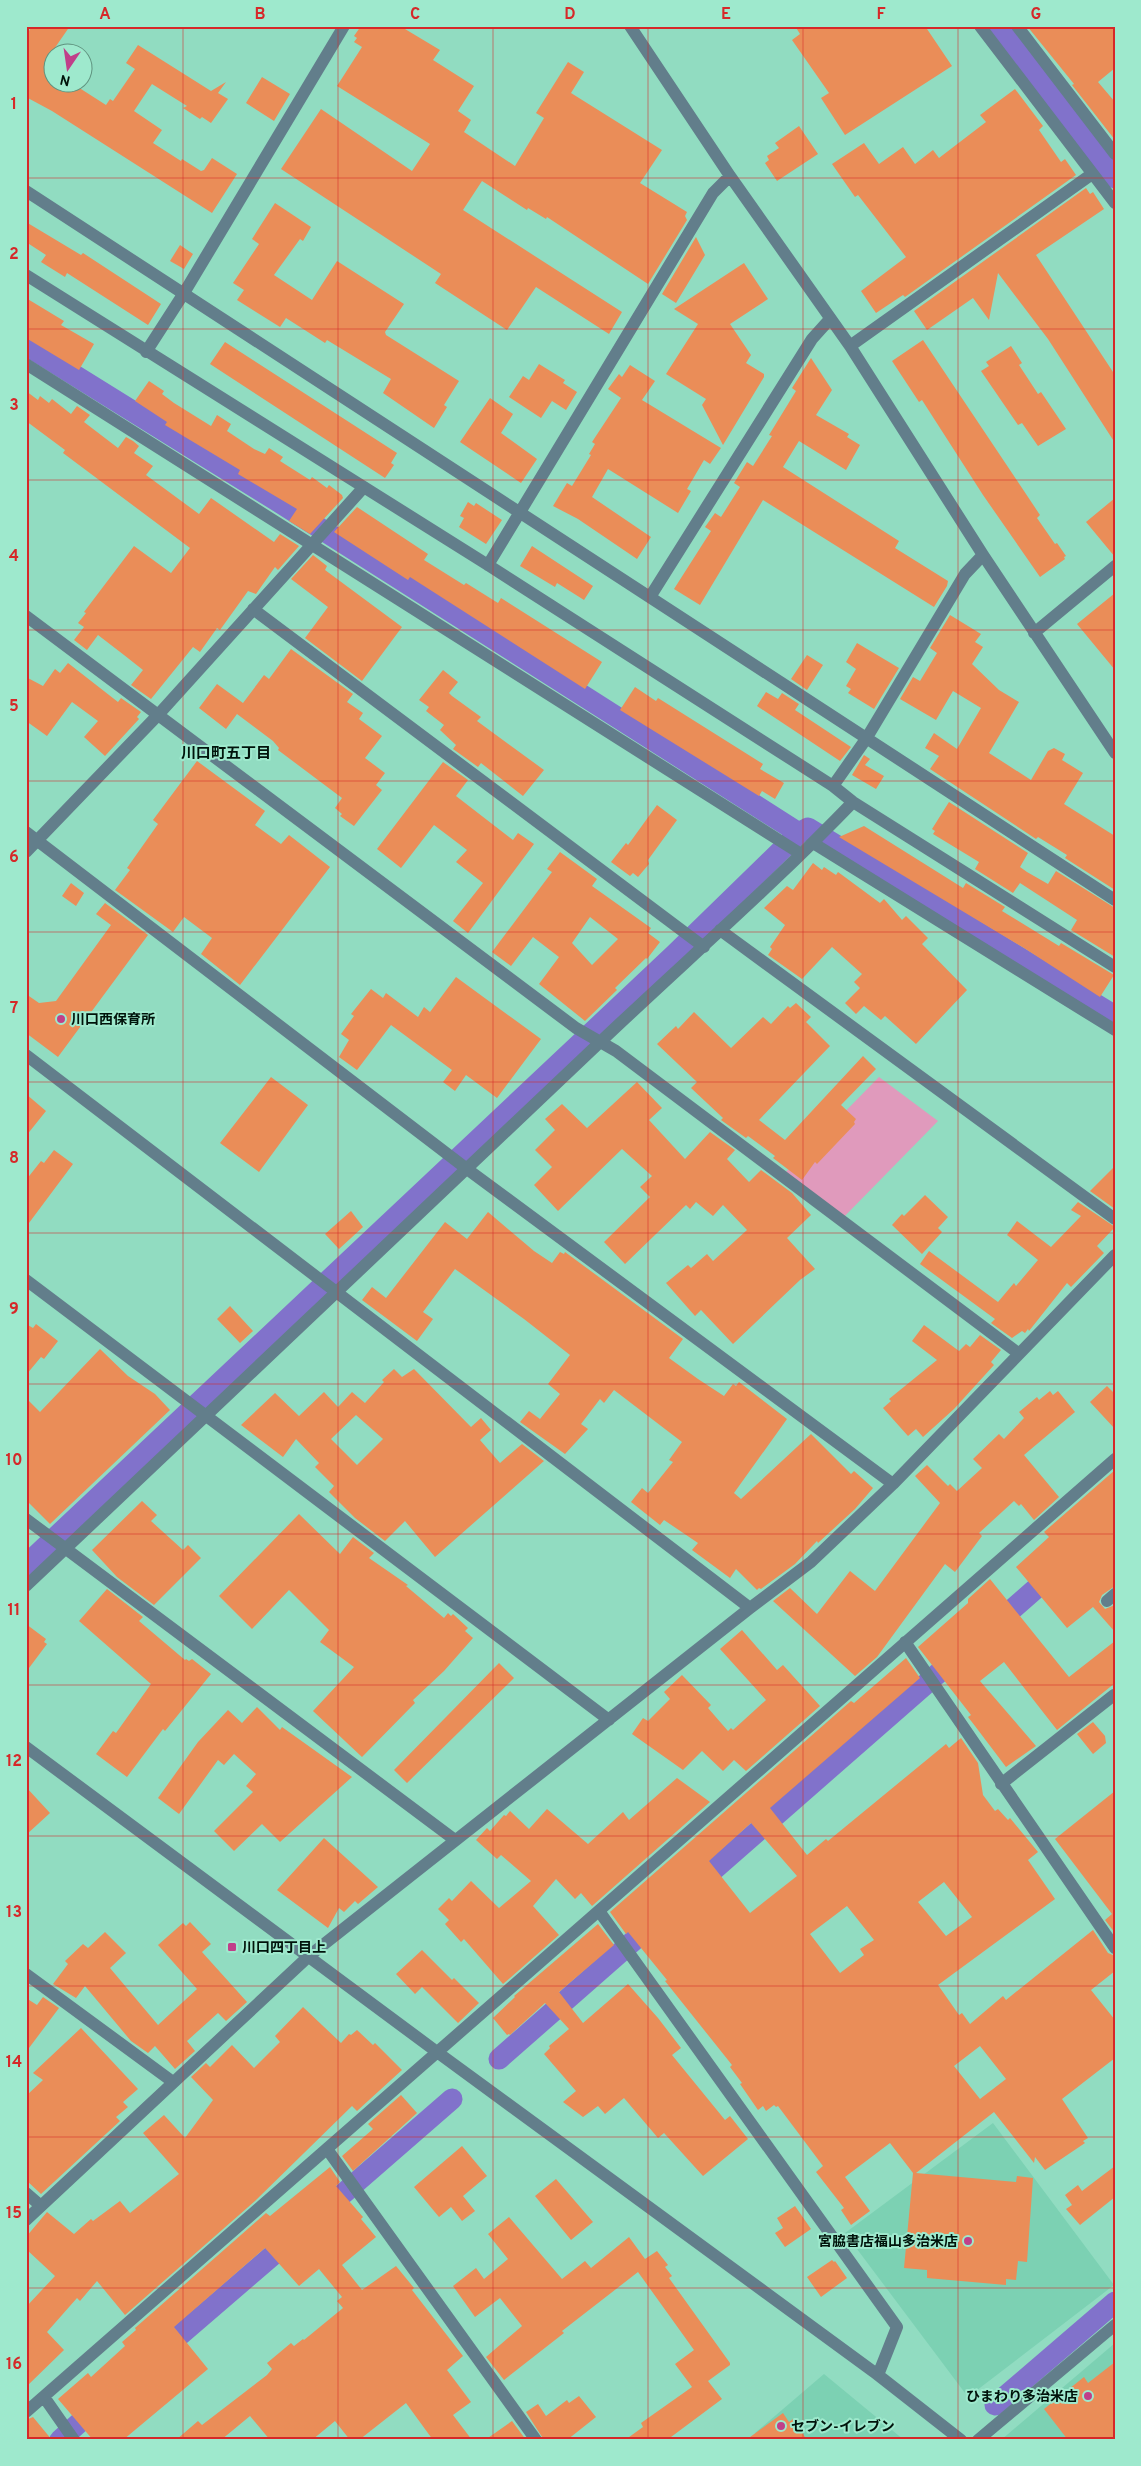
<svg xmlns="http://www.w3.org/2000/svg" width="1141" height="2466" viewBox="0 0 1141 2466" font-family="Overpass,'Noto Sans JP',sans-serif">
  <rect width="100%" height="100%" fill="#91dcc1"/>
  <!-- built -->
  <path fill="#7cd1b3" d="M993 2123 1114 2285 968 2397 845 2233Z
    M1115 2343V2440H1001Z
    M824 2374 904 2440H760L755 2433Z"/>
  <!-- green -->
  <path fill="#e09abc" d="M879 1077 938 1121 838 1223 780 1178Z"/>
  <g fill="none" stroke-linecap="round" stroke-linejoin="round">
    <!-- canal -->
    <path stroke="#8172cb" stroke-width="21" d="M999 26 1115 178
      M26 345 282 504 799 833 808 828 1115 1016
      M26 1565 675 954 799 833
      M992 1627 1057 1570
      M694 1887 959 1655
      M499 2059 656 1921
      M321 2213 452 2099
      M158 2354 294 2237
      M995 2405 1115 2302
      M60 2440 99 2405"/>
  </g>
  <!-- building -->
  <path fill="#ea8d58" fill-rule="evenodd" d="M32 26H70L52 52V82H70L106 105 110 99 113 101 135 69 126 63 138 45 211 91 226 82 218 93 228 99 211 123 202 117 200 119 183 108 187 106 152 84 134 111 162 130 153 143 181 161 182 159 201 171 204 170 212 158 237 174 212 213 52 111 26 97V36Z
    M361 26H400L440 50 433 60 474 86 458 111 471 120 464 132 515 166 544 118 536 113 568 62 584 72 571 93 662 150 640 183 687 212 685 216 687 220 648 284 547 217 546 219 528 208 527 210 482 181 463 210 622 312 609 334 536 287 507 330 435 283 441 274 281 169 321 109 412 171 430 144 337 86 362 47 354 42 357 38 354 36Z
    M795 26H925L952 66 845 135 821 98 829 93 792 40 800 34Z
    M1027 26H1115V68L1098 82 1115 102V140L1072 85 1074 84Z
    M262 77 290 94 274 121 246 103Z
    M1015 89 1043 126 1039 130 1061 162 1065 159 1076 175 905 297 903 295 876 313 861 291 906 257 858 195 855 197 832 164 864 143 879 164 903 147 915 164 933 150 939 158 986 122 980 115Z
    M799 126 818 154 777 181 765 163 769 160 767 156 779 148 775 143Z
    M1086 188 1090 194 1093 192 1104 209 1036 255 1115 375V443L1048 339 998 273 989 320 973 298 927 330 914 311Z
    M275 203 311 227 303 241 300 239 274 275 312 300 337 261 404 304 385 332 386 335 459 381 444 405 447 407 434 428 383 393 391 379 327 340 325 343 286 318 280 327 237 300 244 290 233 283 259 244 252 239Z
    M26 222 81 255 83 253 161 304 148 325 67 273 65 277 41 262 46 255 26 242Z
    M696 237 705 255 676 303 662 294Z
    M180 245 193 254 184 269 170 261Z
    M744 263 768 299 730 324 751 355 746 363 764 374V377L723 445 702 405 706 399 666 374 698 324 674 309Z
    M26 298 64 321 61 325 94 344 79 370 26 338Z
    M923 340 1040 515 1037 518 1055 544 1057 543 1066 556 1064 557 1065 559 1040 577 983 495 922 400 919 402 892 361Z
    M225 342 397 453 391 463 394 465 385 478 210 364Z
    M1011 346 1022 363 1019 365 1038 394 1041 392 1066 429 1038 446 1022 423 1018 425 981 371 989 366 986 362Z
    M811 358 832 390 816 415 849 434 847 437 860 445 846 470 799 441 783 467 899 541 895 548 948 581 947 586 934 607 763 500 700 605 674 589 711 531 705 527 715 513 721 517 740 487 734 483 747 462 753 466 772 436 769 435 796 391 792 388Z
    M539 364 565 380 563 383 577 392 566 410 552 401 541 418 509 397 523 376 529 380Z
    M630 365 655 381 642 400 721 448 710 464 704 460 687 489 691 491 678 513 608 469 592 497 651 537 637 559 578 519 553 506 567 483 572 486 591 455 589 454 595 444 592 442 621 398 608 389 619 374 622 377Z
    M149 381 164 391 162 394 174 403 211 426 217 415 231 424 227 431 254 449 265 454 269 448 283 457 280 461 310 480 312 477 327 488 329 485 342 495 343 498 310 534 289 521 297 509 238 474 240 470 165 425 167 422 135 401Z
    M26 391 38 400 40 396 49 403 52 399 71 414 77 406 90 415 84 422 118 448 126 437 133 441 139 446 134 453 153 466 146 475 199 514 211 498 274 542 280 534 299 546 278 570 275 567 256 594 248 591 220 630 217 628 200 652 193 647 151 699 131 685 143 670 124 655 98 635 87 650 74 640 84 627 78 623 86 613 84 612 134 546 171 573 190 548 63 453 65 450 26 421Z
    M490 398 513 414 501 433 537 459 521 483 460 442Z
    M1115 498V557L1086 522Z
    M468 502 474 506 476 503 502 520 486 544 459 527 464 518 460 516Z
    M357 507 428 554 424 560 464 585 466 583 498 603 501 598 602 662 585 689 410 577 408 580 334 532Z
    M532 546 593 586 584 600 557 583 555 587 520 566Z
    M313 555 327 566 325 570 402 627 362 681 305 638 328 607 291 579Z
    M1115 593V670L1077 624Z
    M950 615 981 634 975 642 983 647 972 664 999 690 1019 702 989 753 1031 780 1048 751 1054 748 1065 754 1062 760 1083 773 1064 804 1115 836V890L1065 858 1067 855 1038 837 1036 839 930 769 939 756 925 748 934 733 957 749 981 708 953 691 936 720 900 699 913 677 920 681 937 653 930 648Z
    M857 643 899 668 874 709 848 693 851 689 846 686 856 669 846 662Z
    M291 649 353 694 347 702 363 713 359 719 382 736 365 758 385 773 376 785 382 790 354 826 340 816 342 814 335 808 342 798 278 750 279 748 273 741 237 714 226 729 199 708 217 684 243 703 264 675 269 679Z
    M807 655 823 665 807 690 791 679Z
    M68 663 118 702 121 698 141 712 137 717 139 719 105 756 84 737 98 721 72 702 47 736 26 721V677L43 686 55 669 60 673Z
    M443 670 458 682 449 693 452 696 481 717 477 721 544 770 523 796 481 763 478 767 453 749 456 745 440 730 444 725 426 711 429 707 419 700Z
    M635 687 656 701 658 698 763 764 760 769 784 783 775 799 762 791 759 796 620 710Z
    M766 692 778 699 782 693 799 704 795 710 851 747 840 761 757 706Z
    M864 755 870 759 865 765 884 776 876 789 852 775Z
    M197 761 265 811 255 825 281 844 289 835 330 867 240 985 201 954 212 938 184 917 173 932 115 890 130 870 127 868 158 824 153 820Z
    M443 762 468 780 456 796 513 840 518 833 534 844 468 933 453 921 483 883 456 862 467 850 434 825 401 868 377 849Z
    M949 802 1028 853 1020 867 1027 872 1048 884 1056 871 1115 908V957L1071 930 1077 920 1020 883 1013 893 975 869 979 862 933 834 935 831 932 829Z
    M657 805 677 820 648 860 649 864 638 877 633 873 630 876 611 862 626 843 628 845Z
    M864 826 963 888 966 883 1005 907 1002 911 1059 946 1061 943 1114 975 1100 997 1024 948 839 837Z
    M560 852 597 879 592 886 651 928 648 933 660 942 647 959 646 958 615 988 617 990 585 1021 539 984 559 957 533 937 511 966 492 952 552 872 547 869ZM590 917 618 939 592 965 572 943Z
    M813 863 822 870 824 867 836 875 838 872 880 903 884 899 902 920 906 916 928 938 922 944 967 990 916 1044 885 1016 881 1020 864 1006 856 1014 845 1003 860 988 854 982 862 974 832 947 802 979 768 955 772 949 770 947 785 925 764 908 787 886 793 890Z
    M71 883 84 893 76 906 62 896Z
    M105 903 148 935 58 1057 26 1033V994L39 1003 56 1001 111 925 96 914Z
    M456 977 541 1039 497 1098 466 1075 455 1091 443 1082 452 1070 391 1025 357 1070 339 1057 349 1040 341 1034 354 1016 351 1014 371 989 383 998 386 993 418 1017 424 1007 430 1012Z
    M796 1003 811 1017 806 1022 830 1046 759 1120 785 1140 863 1056 876 1069 841 1105 856 1119 854 1122 855 1124 817 1164 815 1162 802 1180 773 1158 775 1156 748 1136 746 1138 721 1120 723 1118 691 1088 697 1082 657 1044 676 1026 678 1029 694 1012 731 1048 763 1017 771 1024 788 1006 790 1008Z
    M271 1077 308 1105 259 1172 220 1143Z
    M637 1082 662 1108 649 1120 685 1159 710 1132 735 1150 727 1159 749 1182 761 1170 792 1193 811 1215 787 1238 815 1269 800 1280 733 1344 701 1310 695 1316 666 1283 688 1265 691 1268 707 1254 713 1261 747 1230 723 1205 713 1216 696 1202 690 1209 686 1205 625 1264 604 1242 650 1197 640 1187 652 1176 622 1149 558 1211 534 1185 552 1167 535 1150 555 1130 545 1119 562 1104 587 1128Z
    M26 1094 46 1111 26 1136Z
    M54 1150 73 1164 26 1227V1180L41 1161 44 1163Z
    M1115 1166V1209L1090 1191Z
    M925 1195 948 1217 938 1228 942 1232 922 1254 892 1225 902 1214 904 1216Z
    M1078 1202 1115 1227 1097 1246 1104 1253 1071 1287 1067 1283 1029 1331 1028 1329 1025 1333 1022 1331 1012 1338 991 1323 995 1319 920 1264 929 1251 998 1302 1014 1283 1016 1286 1038 1260 1007 1235 1017 1221 1051 1247 1081 1216 1071 1210Z
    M351 1211 363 1227 339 1249 325 1234Z
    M488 1212 534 1251 552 1263 560 1252 564 1254 565 1252 683 1339 669 1358 698 1379 724 1396 733 1384 736 1386 739 1382 787 1419 734 1493 741 1499 811 1434 851 1474 854 1471 873 1488 855 1509 818 1543 817 1541 795 1564 761 1589 759 1588 757 1590 736 1569 730 1578 692 1550 698 1543 664 1520 660 1525 631 1502 642 1488 648 1493 673 1462 669 1460 682 1442 614 1390 604 1403 600 1399 581 1424 588 1429 565 1454 520 1422 529 1411 540 1419 560 1394 548 1384 570 1355 524 1319 455 1269 423 1312 433 1319 417 1341 362 1300 372 1287 386 1298 445 1222 467 1239Z
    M230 1306 253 1331 240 1343 217 1319Z
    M26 1324 33 1328 36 1324 58 1341 44 1359 41 1357 26 1375Z
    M924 1325 959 1351 966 1344 970 1347 980 1335 1001 1350 991 1362 994 1365 954 1409 923 1437 916 1429 908 1436 883 1408 891 1401 889 1399 937 1360 912 1341Z
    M100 1349 128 1376 155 1394 170 1410 50 1524 26 1500V1398L40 1412Z
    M394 1369 402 1377 414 1369 471 1427 481 1418 491 1430 480 1440 500 1463 522 1444 544 1461 435 1557 405 1521 385 1541 355 1518 329 1492 334 1486 315 1467 319 1463 296 1439 283 1457 241 1425 275 1393 299 1416 324 1392 338 1407 352 1392 365 1403 384 1382 382 1380ZM356 1415 383 1439 357 1465 331 1439Z
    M1107 1386 1115 1394V1429L1090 1402Z
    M1050 1391 1053 1395 1058 1391 1075 1412 1024 1455 1059 1497 1034 1520 1021 1504 1019 1506 1014 1501 979 1533 982 1536 955 1572 945 1564 877 1657 855 1676 773 1601 790 1588 817 1614 850 1571 875 1591 940 1503 915 1476 927 1465 948 1486 950 1484 957 1491 982 1468 973 1459 999 1434 1004 1439 1024 1418 1019 1412 1037 1397 1039 1400Z
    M1115 1470V1586L1102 1595 1099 1602 1105 1609 1115 1605V1632L1093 1607 1067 1628 1016 1567 1049 1537 1044 1532Z
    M142 1501 157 1515 151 1521 183 1550 188 1545 201 1558 154 1605 117 1577 92 1550Z
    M299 1514 340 1554 353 1537 374 1553 369 1558 408 1585 406 1586 444 1618 448 1613 451 1616 453 1614 468 1628 465 1631 473 1638 444 1671 413 1700 415 1703 362 1757 313 1711 354 1667 320 1642 329 1630 289 1590 252 1629 219 1596Z
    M990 1579 1069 1677 1115 1641V1683L1057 1730 1004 1662 980 1681 1036 1746 1006 1767 975 1726 968 1717 971 1715 918 1647 968 1603V1599Z
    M107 1589 143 1617 139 1621 185 1660 186 1659 189 1661 192 1659 211 1674 165 1731 163 1729 127 1777 96 1754 113 1731 116 1733 151 1684 79 1621Z
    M26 1624 46 1639 44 1642 47 1644 26 1672Z
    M742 1630 777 1670 783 1665 820 1706 746 1771 734 1760 723 1771 702 1751 683 1770 632 1734 643 1718 648 1721 670 1699 664 1692 682 1675 711 1705 708 1708 728 1731 731 1728 733 1730 766 1700 720 1649Z
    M906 1658 920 1678 770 1808 807 1855 826 1839 828 1841 946 1744 949 1748 961 1738 978 1763 983 1795 995 1811 998 1809 1008 1820 1010 1818 1038 1852 1028 1860 1055 1899 938 1985 959 2015 962 2013 970 2024 1003 1996 1006 2000 1093 1930 1108 1953 1115 1956V1971L1091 1990 1115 2020V2058L1062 2099 1088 2138 1083 2141 1085 2143 1045 2170 1035 2157 1034 2163 994 2112 916 2173 1016 2182 1017 2176 1033 2178 1027 2262 1018 2261 1016 2280 1006 2279V2285L927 2278V2270L904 2268 913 2173 890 2143 845 2177 870 2211 851 2225 841 2210 844 2208 816 2172 823 2166 778 2106 776 2107 774 2105 766 2111 763 2106 758 2110 740 2084 742 2083 730 2067 732 2065 665 1981 667 1980 628 1932 626 1934 610 1912 851 1701 854 1703ZM751 1823 797 1876 750 1913 709 1861ZM944 1882 972 1917 946 1936 918 1902ZM847 1906 874 1940 860 1949 864 1955 840 1973 810 1934ZM980 2046 1006 2079 980 2099 954 2066Z
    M499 1663 514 1678 407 1783 394 1770Z
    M257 1707 280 1730 282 1727 352 1777 280 1842 262 1824 234 1851 214 1831 253 1792 246 1786 256 1774 234 1754 224 1765 218 1760 179 1814 158 1798 198 1742 228 1710 242 1723Z
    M1093 1722 1105 1736 1106 1743 1093 1754 1077 1734Z
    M677 1778 710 1802 592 1906 581 1893 575 1899 556 1879 533 1906 559 1935 503 1984 464 1939 461 1942 445 1924 449 1920 438 1909 449 1898 452 1901 471 1881 499 1908 531 1881 501 1855 497 1859 476 1840 487 1828 490 1831 504 1815 506 1816 510 1811 529 1829 547 1809 588 1844 623 1812 629 1820Z
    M26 1787 50 1813 26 1835Z
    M1115 1791V1933L1105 1920 1112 1914 1055 1839Z
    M324 1838 378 1887 358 1904 355 1901 344 1912 339 1908 328 1928 277 1890Z
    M190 1922 211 1944 202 1952 247 2002 226 2021 218 2013 187 2041 195 2051 175 2069 155 2046 148 2053 131 2041 85 1986 76 1998 53 1984 68 1964 65 1961 83 1944 88 1948 105 1932 126 1953 110 1968 158 2025 197 1989 158 1945 183 1923 186 1926Z
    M598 1924 614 1945 559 1992 583 2023 628 1984 658 2018 681 2048 672 2055 725 2120 730 2116 748 2139 703 2176 664 2133 658 2138 624 2098 605 2114 598 2106 583 2117 563 2102 576 2091 544 2054 550 2048 549 2046 569 2029 545 2003 510 2035 509 2034 507 2035 493 2018 515 1997 514 1996Z
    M422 1950 452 1980 454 1978 479 2003 458 2023 422 1987 415 1994 396 1974Z
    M43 1997 59 2008 26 2052V1998L37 2005Z
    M303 2007 341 2043 349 2034 351 2035 357 2030 373 2045 375 2043 402 2070 357 2111 352 2106 255 2201 125 2315 97 2281 80 2301 77 2298 47 2332 64 2350 26 2387V2307L55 2276 26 2249V2237L47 2212 74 2234 91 2219 93 2221 120 2201 130 2213 179 2174 143 2133 164 2115 185 2138 213 2100 191 2077 206 2063 210 2067 232 2045 254 2068 280 2042 275 2036Z
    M81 2028 138 2089 123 2102 128 2107 116 2117 120 2121 41 2194 26 2180V2096L43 2080 33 2073Z
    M401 2095 417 2113 353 2171 342 2156 373 2129 368 2124Z
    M462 2146 487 2176 463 2196 475 2211 462 2221 451 2207 439 2217 414 2187Z
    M1115 2166V2197L1080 2225 1066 2209 1072 2205 1065 2195 1078 2185 1082 2191Z
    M330 2167 340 2182 336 2186 363 2217 361 2219 376 2237 342 2265 362 2290 396 2266 414 2288 412 2290 463 2356 447 2370 471 2402 453 2415 472 2440H433L406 2403 359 2440H350L335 2421 312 2440H270L250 2416 221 2440H176L198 2421 202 2425 267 2375 272 2369 267 2363 291 2343 294 2346 303 2339 304 2340 343 2308 337 2301 342 2297 319 2269 299 2286 265 2248 174 2327 208 2369 123 2440H93L58 2399 88 2373 91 2377 125 2346 122 2342 136 2330 135 2328 266 2213 270 2216Z
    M556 2179 593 2222 571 2240 535 2196Z
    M795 2206 811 2229 785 2247 775 2233 783 2228 777 2218Z
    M509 2217 562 2279 585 2261 591 2268 629 2237 645 2259 657 2251 668 2265 665 2267 672 2276 669 2278 730 2363V2365L708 2381 722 2399 667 2440H625L643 2427 641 2423 692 2387 675 2364 694 2350 638 2272 562 2331 564 2333 504 2380 486 2357 522 2326 500 2298 475 2317 453 2286 476 2268 484 2279 508 2259 488 2234Z
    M832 2260 834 2262 835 2261 847 2278 821 2297 807 2277Z
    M1115 2362V2440H1068L1044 2409 1084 2377 1088 2383Z
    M579 2396 596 2417 567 2440H544L526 2412 538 2404 546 2416 567 2400 569 2403Z
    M783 2413 789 2422 793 2419 807 2440H746Z
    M33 2417 52 2440H26V2420Z
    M512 2421 526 2440H485Z"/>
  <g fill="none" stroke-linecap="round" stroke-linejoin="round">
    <!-- minor -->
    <path stroke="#627e8b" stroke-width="12" d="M630 26 730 176 850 346 983 555 1115 753
      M980 26 1115 203
      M1017 26 1115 154
      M26 191 1115 900
      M26 275 488 565 833 786 853 802 1115 967
      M850 346 1092 174
      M146 352 184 293 344 26
      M26 364 801 854
      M488 565 713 193 730 176
      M650 597 812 339 830 319
      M253 609 704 947
      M26 616 576 1028 616 1051 1018 1353
      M1034 633 1115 566
      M833 786 866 739 965 574 983 555
      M26 832 467 1169 893 1484
      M813 843 1115 1030
      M26 852 158 715 364 487
      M720 930 1115 1219
      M26 1055 750 1608
      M26 1280 609 1720
      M26 1519 455 1840
      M26 1586C216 1407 406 1226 596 1046 681 965 771 887 853 802
      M1107 1601 1115 1594
      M905 1642 1115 1948
      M26 1747 437 2052 878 2375 961 2440
      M1001 1784 1114 1695
      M599 1911 897 2327 878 2375
      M26 1974 173 2082
      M327 2149 536 2440
      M26 2193 41 2206
      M26 2220 309 1956 750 1608 811 1562 893 1484 1115 1255
      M44 2397 74 2440
      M26 2412 1115 1459
      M978 2440 1115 2325"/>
  </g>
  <!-- grid -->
  <path fill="none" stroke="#d62828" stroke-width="1" stroke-opacity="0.55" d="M183 26V2440M338 26V2440M493 26V2440M648 26V2440M803 26V2440M958 26V2440M26 178H1115M26 329H1115M26 480H1115M26 630H1115M26 781H1115M26 932H1115M26 1082H1115M26 1233H1115M26 1384H1115M26 1534H1115M26 1685H1115M26 1836H1115M26 1986H1115M26 2137H1115M26 2288H1115"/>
  <!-- markers -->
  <g fill="#c03f89" stroke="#9ee9cd" stroke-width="2">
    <circle cx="61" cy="1019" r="5"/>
    <rect x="227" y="1942" width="10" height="10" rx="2.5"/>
    <circle cx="968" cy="2241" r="5"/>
    <circle cx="1088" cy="2396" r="5"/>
    <circle cx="781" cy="2426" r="5"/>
  </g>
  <g text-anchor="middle" stroke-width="4" stroke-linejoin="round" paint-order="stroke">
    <!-- poi labels -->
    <g font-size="14" font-weight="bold" fill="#00130b" stroke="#9ee9cd" text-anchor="start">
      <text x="71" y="1024">川口西保育所</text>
      <text x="242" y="1952">川口四丁目上</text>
      <text x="958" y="2246" text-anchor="end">宮脇書店福山多治米店</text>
      <text x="1078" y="2401" text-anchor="end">ひまわり多治米店</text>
      <text x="791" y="2431">セブン-イレブン</text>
    </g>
    <!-- neighbourhood labels -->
    <g font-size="15" font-weight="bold" fill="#00130b" stroke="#9ee9cd">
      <text x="226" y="758">川口町五丁目</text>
    </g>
  </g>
  <!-- border -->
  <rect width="1141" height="2466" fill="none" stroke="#9ee9cd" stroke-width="55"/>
  <!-- north arrow -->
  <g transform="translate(68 68) rotate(193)"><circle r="24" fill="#9ee9cd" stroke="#5f937f"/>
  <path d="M0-4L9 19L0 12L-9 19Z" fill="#c03f89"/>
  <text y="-8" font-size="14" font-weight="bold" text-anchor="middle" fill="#00130b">N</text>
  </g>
  <rect x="28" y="28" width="1086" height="2410" fill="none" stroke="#d62828" stroke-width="2"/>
  <g font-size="16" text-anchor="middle" font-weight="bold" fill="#d62828">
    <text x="105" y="19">A</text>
    <text x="260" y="19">B</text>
    <text x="415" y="19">C</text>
    <text x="570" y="19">D</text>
    <text x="726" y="19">E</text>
    <text x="881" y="19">F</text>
    <text x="1036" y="19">G</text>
    <text x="14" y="109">1</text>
    <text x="14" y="259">2</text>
    <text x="14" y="410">3</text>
    <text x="14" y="561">4</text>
    <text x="14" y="711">5</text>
    <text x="14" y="862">6</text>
    <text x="14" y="1013">7</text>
    <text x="14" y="1163">8</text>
    <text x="14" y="1314">9</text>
    <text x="14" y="1465">10</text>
    <text x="14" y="1615">11</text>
    <text x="14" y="1766">12</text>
    <text x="14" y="1917">13</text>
    <text x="14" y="2067">14</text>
    <text x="14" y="2218">15</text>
    <text x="14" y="2369">16</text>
  </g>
</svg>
